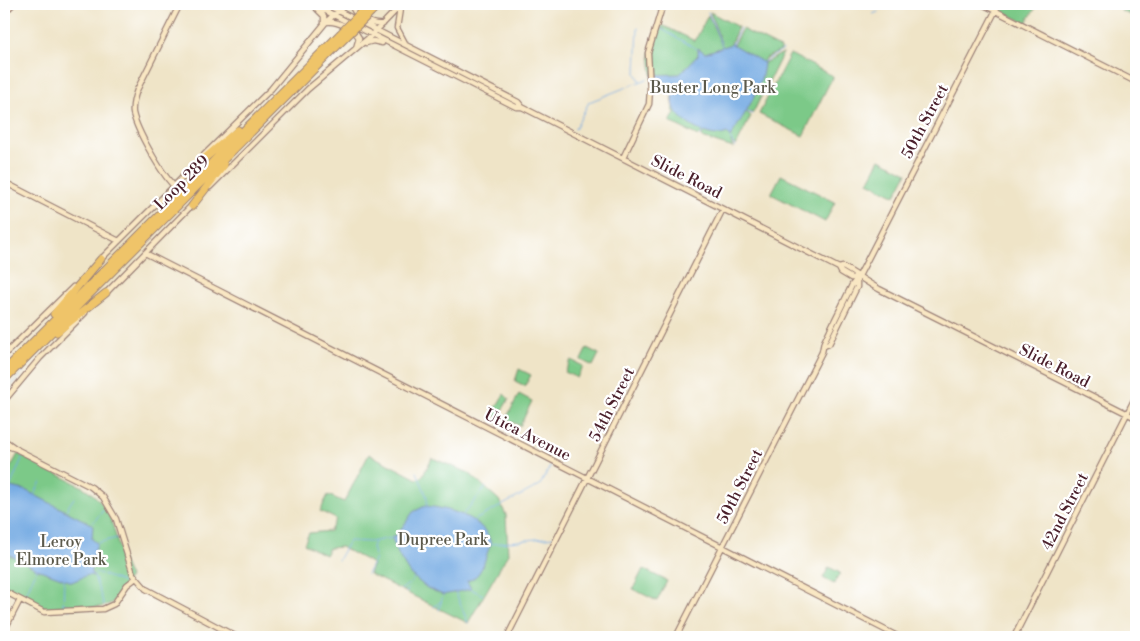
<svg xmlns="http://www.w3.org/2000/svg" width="1140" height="641" viewBox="0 0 1140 641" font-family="'Libre Bodoni',serif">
  <rect width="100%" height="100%" fill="#fff"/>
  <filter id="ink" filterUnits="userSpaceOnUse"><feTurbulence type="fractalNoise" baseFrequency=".02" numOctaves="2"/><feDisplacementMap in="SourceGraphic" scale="10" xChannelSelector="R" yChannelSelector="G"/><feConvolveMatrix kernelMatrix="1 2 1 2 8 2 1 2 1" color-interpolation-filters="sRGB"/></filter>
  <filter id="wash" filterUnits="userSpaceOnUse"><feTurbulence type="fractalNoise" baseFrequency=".0096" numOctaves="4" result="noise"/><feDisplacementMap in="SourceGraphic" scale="20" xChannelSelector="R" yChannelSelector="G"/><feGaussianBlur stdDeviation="1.12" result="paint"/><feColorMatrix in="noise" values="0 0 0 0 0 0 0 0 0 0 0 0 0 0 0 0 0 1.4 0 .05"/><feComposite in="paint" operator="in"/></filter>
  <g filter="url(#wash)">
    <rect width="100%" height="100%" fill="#efe4c7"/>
    <!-- green -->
    <path fill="#7cc988" stroke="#63745a" d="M1005 4H1038L1026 23 1003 12Z
      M1125 4H1136L1133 16 1121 11Z
      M710 12 738 27 731 43 733 45 742 29 780 48V51L764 59V63L783 53 753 113 745 111 751 116 736 146 731 141 733 148 702 138 703 132 698 136 670 122 675 113 673 110 672 88 667 85 653 84 650 54 659 28 665 30 659 26 660 24 695 41 708 15 723 48Z
      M790 54 833 76 803 136 759 114Z
      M880 159 907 173 895 196 868 182Z
      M781 175 835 202 825 222 771 194Z
      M587 348 599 354 593 366 581 360Z
      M571 360 583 366 577 378 565 372Z
      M519 369 531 375 525 386 515 381Z
      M504 394 509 399 498 417 492 414Z
      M519 394 532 401 520 426 506 419Z
      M18 454 83 487C120 510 112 544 130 577L112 603 101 607 46 609 4 588V479Z
      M369 454 417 479 422 477 432 458 469 473 499 500 506 515 508 554 468 623 369 574 373 564 341 547 329 548 325 555 304 544 309 533 330 531 336 519 320 511 328 495 344 502Z
      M829 567 840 573 834 584 823 578Z
      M643 569 667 581 657 601 633 589Z"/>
    <!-- water -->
    <path fill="#76abe3" stroke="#606587" d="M732 44 764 63C762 90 743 116 730 138L727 133C712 141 679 123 674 107 672 101 674 94 673 88L665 82 653 80 652 75 680 74 698 55V48L705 53Z
      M10 487 25 490 93 525 92 539 97 543 91 569V573L94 576 88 575 72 582 37 569 4 552V488Z
      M425 506C448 508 486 518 491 544 484 558 484 576 467 581L471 589 443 595 427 588 410 574 399 556 392 539 393 536 397 535 413 512Z"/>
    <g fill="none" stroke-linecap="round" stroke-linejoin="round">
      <!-- stream -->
      <path stroke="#76abe3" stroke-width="1" d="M708 12 723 48
        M873 14 878 12
        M658 27 697 49
        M638 28 636 73 640 81
        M732 44 740 28
        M763 62 783 50
        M745 111 752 114
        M575 129 589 102 647 79
        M700 137 703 131
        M730 138 735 147
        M4 394 40 352
        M417 472 427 497V506
        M10 487 23 456
        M34 495 41 482
        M66 510 74 498
        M462 516 486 487
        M473 521 540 485 552 463
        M92 524 106 507
        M97 543 121 537
        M491 544 554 537
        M338 560 349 541 370 542 393 538
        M367 574 375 559 372 547 374 542
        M94 575 96 572 127 584
        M94 576 104 605
        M471 589 483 595
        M401 590 408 584
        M455 591 468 623
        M406 593 414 578
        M20 599 26 593 37 569
        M63 604 69 605V610
        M434 607 441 601
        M63 610 64 578
        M439 610 443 595"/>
    </g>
  </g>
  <g filter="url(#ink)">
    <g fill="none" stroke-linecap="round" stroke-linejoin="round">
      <defs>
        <path id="secondary" d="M312 4 516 107H522L839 268 841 272 851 278H858
          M325 4 518 102 522 107
          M352 4C352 15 372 26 383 24
          M982 4 1136 82
          M317 9 324 16V23
          M400 9 397 28 405 43
          M4 13 13 4
          M326 22C336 20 355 29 359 38L356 48
          M366 43 373 41 382 43
          M203 156 271 89 326 22 346 4
          M623 158 649 104 650 89 648 53 663 4
          M4 182 119 241
          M174 186C161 173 137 131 133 113 132 105 134 98 137 90L180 4
          M210 187 308 89 372 35 402 4
          M145 253 899 637
          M100 260 184 176
          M839 268 843 267C856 274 866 282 879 289L1136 418
          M105 294 192 205
          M824 346 829 344 857 287V279
          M4 355 73 287
          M4 401 40 358 85 313
          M4 440 18 450 91 487 103 497 116 519 133 574 146 589 237 637
          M4 445 17 449
          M4 591 44 612 103 609 114 604 127 585 136 578
          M4 631 20 600
          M507 637 723 209
          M676 637 822 352 824 342 852 285 858 278 999 4
          M1014 637 1136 396"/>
        <path id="highway" d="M371 12 379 4
          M184 176 238 130
          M192 206 224 165
          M54 314 101 259
          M57 332 106 293
          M4 371 340 34
          M4 380 346 37"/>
      </defs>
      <!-- secondary casing -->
      <use href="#secondary" stroke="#9c8279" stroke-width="7"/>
      <!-- highway casing -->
      <use href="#highway" stroke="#9c8279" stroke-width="9"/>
      <!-- secondary -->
      <use href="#secondary" stroke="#f9e7c3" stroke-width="4.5"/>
      <!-- highway -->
      <use href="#highway" stroke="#efc469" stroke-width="7"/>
      <defs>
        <path id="highway-bridge" d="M340 34 364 9
          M346 37 371 12"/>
      </defs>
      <!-- highway-bridge casing -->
      <use href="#highway-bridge" stroke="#9c8279" stroke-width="9" stroke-linecap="butt"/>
      <!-- highway-bridge -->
      <use href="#highway-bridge" stroke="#efc469" stroke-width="7"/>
    </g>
  </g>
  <g text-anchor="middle" stroke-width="4.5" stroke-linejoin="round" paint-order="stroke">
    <!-- park labels -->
    <g font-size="16" fill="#5c5a4c" stroke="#fff">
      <text x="713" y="93">Buster Long Park</text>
      <text x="443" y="545">Dupree Park</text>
      <text x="61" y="547">Leroy<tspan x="61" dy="18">Elmore Park</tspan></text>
    </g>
    <!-- street labels -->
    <g font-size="16" fill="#4a1f2b" stroke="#fff">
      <text transform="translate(924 121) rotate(-62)" y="6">50th Street</text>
      <text transform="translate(687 176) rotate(27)" y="6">Slide Road</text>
      <text transform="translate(181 182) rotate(-45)" y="6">Loop 289</text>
      <text transform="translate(1055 365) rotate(27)" y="6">Slide Road</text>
      <text transform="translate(611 404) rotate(-63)" y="6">54th Street</text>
      <text transform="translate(528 434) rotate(27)" y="6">Utica Avenue</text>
      <text transform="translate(739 486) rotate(-63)" y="6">50th Street</text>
      <text transform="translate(1064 511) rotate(-63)" y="6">42nd Street</text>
    </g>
  </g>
  <!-- margin -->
  <rect width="1140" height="641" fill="none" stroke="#fff" stroke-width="20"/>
</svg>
